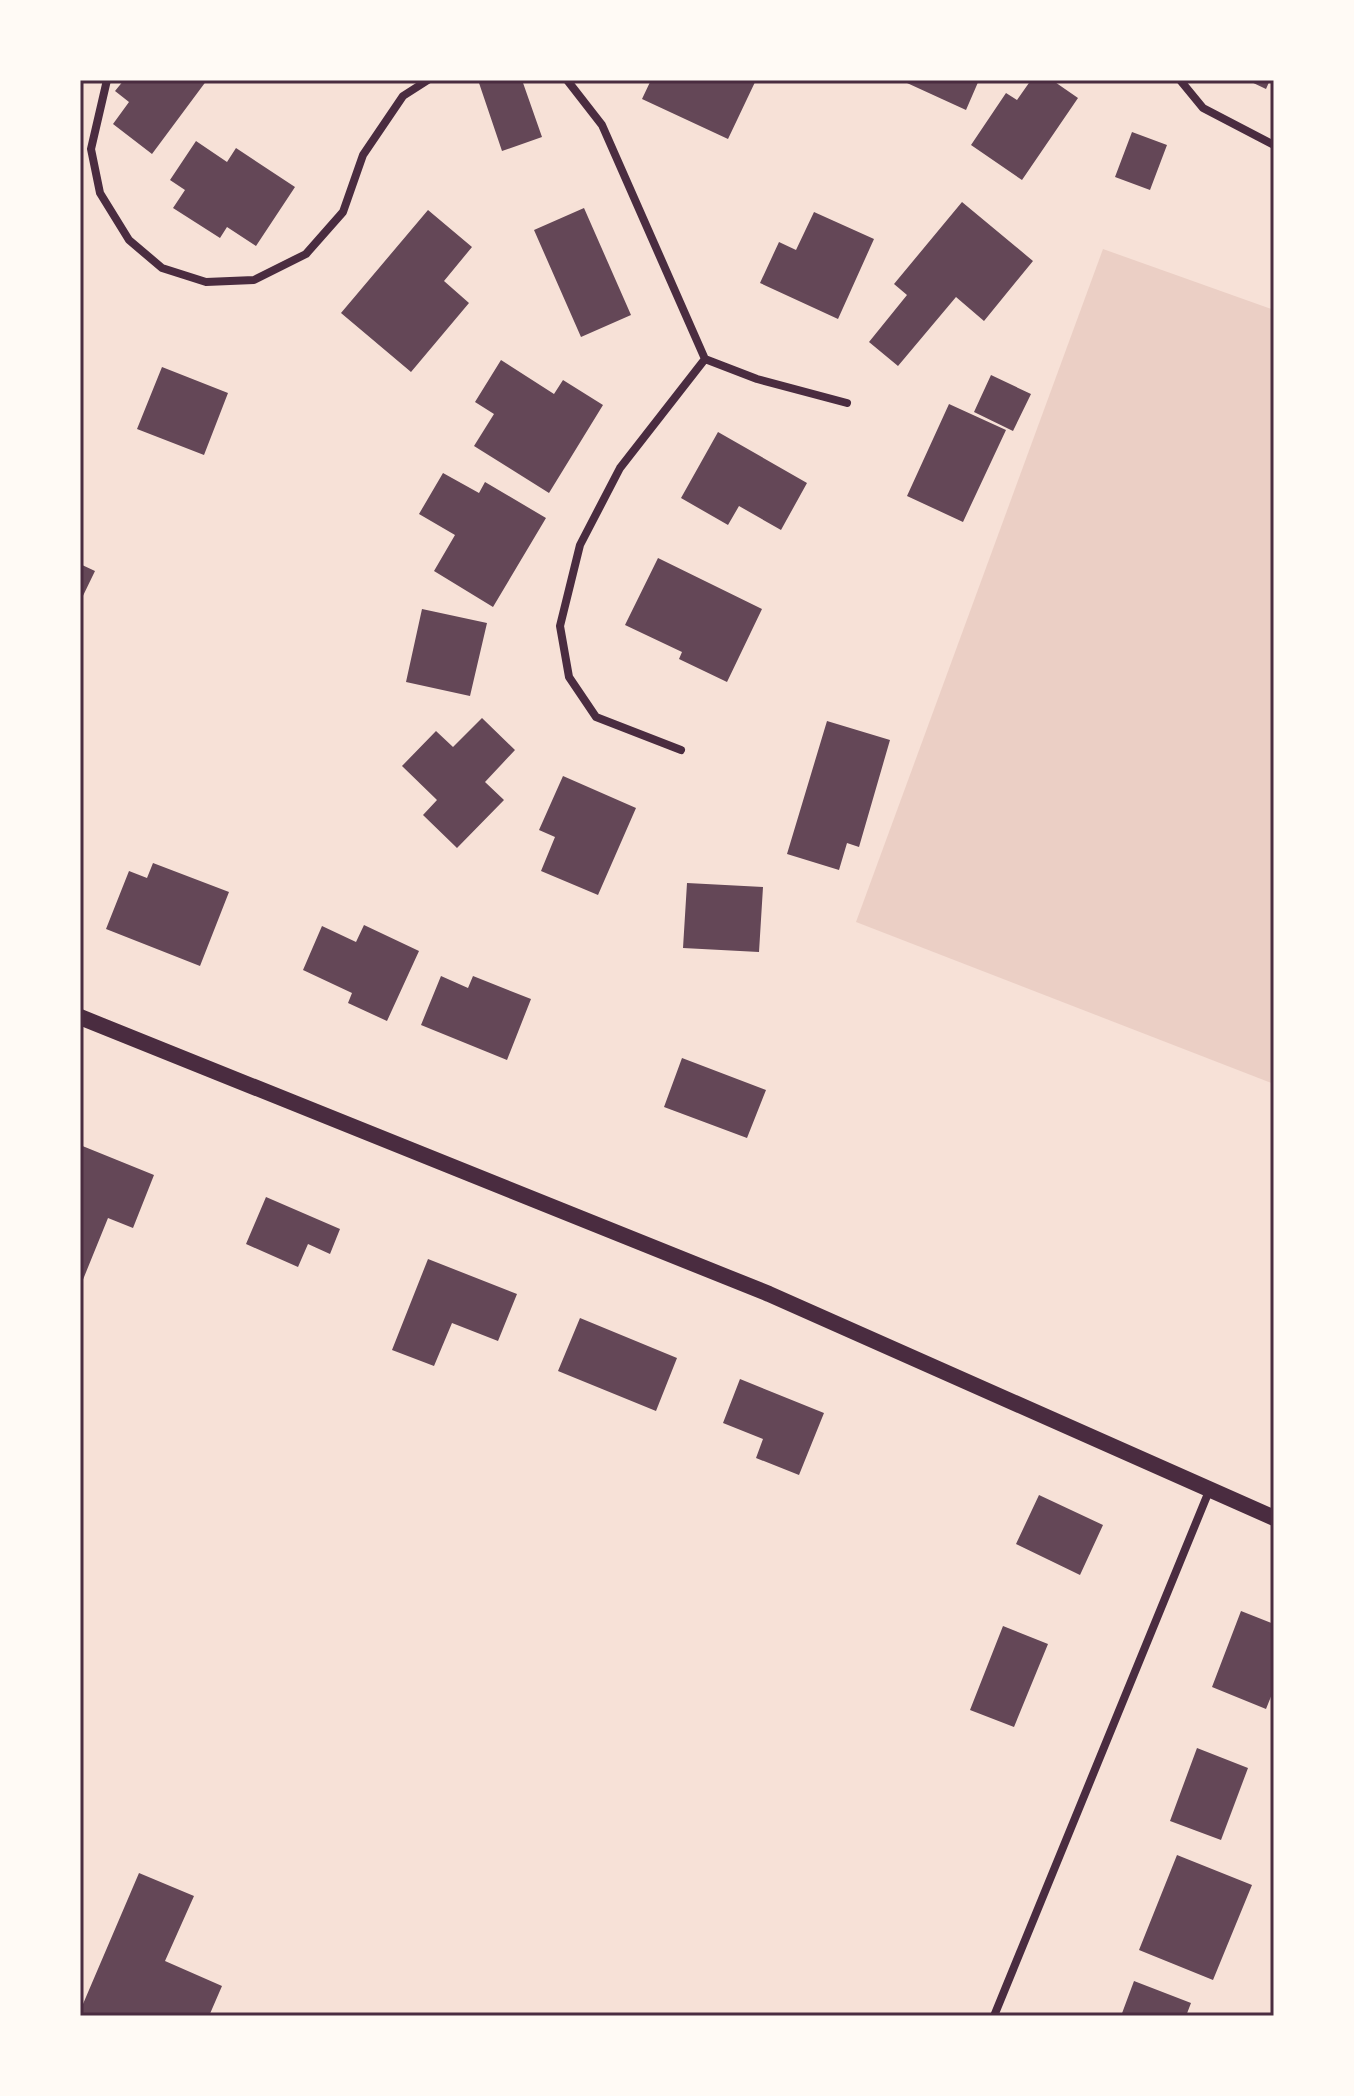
<svg xmlns="http://www.w3.org/2000/svg" width="1354" height="2096" viewBox="0 0 1354 2096" font-family="Manrope,sans-serif">
  <rect width="100%" height="100%" fill="#f7e1d7"/>
  <!-- green -->
  <path fill="#ebcfc5" d="M1103 249 1274 310V1084L856 922Z"/>
  <!-- building -->
  <path fill="#644757" d="M124 80H207L152 154 113 124 129 102 115 91Z
    M478 80H522L542 137 502 151Z
    M651 80H756L728 139 642 99Z
    M909 80H979L966 110 907 83Z
    M1031 80H1052L1078 98 1022 180 971 145 1006 93 1017 100Z
    M1247 80H1270L1266 89Z
    M1132 132 1167 145 1150 190 1115 177Z
    M196 141 227 162 236 148 295 187 256 246 227 227 220 238 173 208 185 190 170 180Z
    M962 202 1033 261 984 321 956 297 898 366 869 342 907 295 894 284Z
    M584 208 631 315 581 337 534 230Z
    M428 210 472 247 444 281 469 303 411 372 341 313Z
    M814 212 874 239 838 319 760 283 779 242 796 250Z
    M501 360 554 394 563 380 603 405 549 493 474 446 494 414 475 402Z
    M162 367 228 393 204 455 137 429Z
    M991 375 1031 394 1013 431 974 412Z
    M949 404 1006 430 963 522 907 496Z
    M718 432 807 483 781 530 739 506 728 525 681 498Z
    M443 473 479 493 485 482 546 518 493 607 434 571 455 535 419 514Z
    M658 558 762 609 727 682 679 659 682 652 625 625Z
    M80 564 95 571 80 602Z
    M422 609 487 623 470 696 406 682Z
    M482 718 515 750 485 782 504 800 457 848 423 815 437 800 402 766 436 731 453 747Z
    M827 721 890 740 859 847 847 843 839 870 787 854Z
    M563 776 636 808 598 895 541 871 555 837 539 830Z
    M153 863 229 892 200 966 106 929 129 871 147 878Z
    M687 883 763 887 759 952 683 948Z
    M364 925 419 951 387 1021 348 1003 352 993 303 970 322 926 356 942Z
    M441 976 468 988 473 976 531 999 507 1060 421 1025Z
    M682 1058 766 1090 747 1138 664 1107Z
    M80 1145 154 1175 133 1228 108 1218 80 1287Z
    M266 1197 340 1229 330 1254 308 1244 298 1267 246 1244Z
    M428 1259 517 1294 498 1341 452 1323 434 1366 392 1350Z
    M580 1318 677 1358 656 1411 558 1371Z
    M740 1379 824 1413 799 1475 756 1458 763 1439 723 1423Z
    M1039 1495 1103 1525 1080 1575 1016 1544Z
    M1241 1611 1274 1624V1689L1266 1709 1212 1687Z
    M1003 1626 1048 1644 1014 1727 970 1710Z
    M1197 1748 1248 1768 1221 1840 1170 1821Z
    M1177 1855 1252 1885 1213 1980 1139 1950Z
    M139 1873 194 1896 165 1961 222 1986 209 2016 80 2015V2011Z
    M1134 1981 1191 2003 1186 2016H1121Z"/>
  <g fill="none" stroke-linecap="round" stroke-linejoin="round">
    <!-- minor -->
    <path stroke="#4a2c40" stroke-width="8" d="M107 80 91 149 100 193 129 240 162 268 206 282 254 280 306 254 343 212 363 155 403 96 428 80
      M567 80 602 125 705 359 757 379 847 403
      M1180 80 1203 108 1274 145
      M681 750 596 717 569 677 560 626 580 545 620 468 705 359
      M994 2016 1209 1491"/>
    <!-- secondary -->
    <path stroke="#4a2c40" stroke-width="16" d="M80 1017 769 1294 1274 1518"/>
  </g>
  <!-- border -->
  <rect width="1354" height="2096" fill="none" stroke="#fffaf5" stroke-width="164"/>
  <rect x="82" y="82" width="1190" height="1932" fill="none" stroke="#4a2c40" stroke-width="3"/>
</svg>
